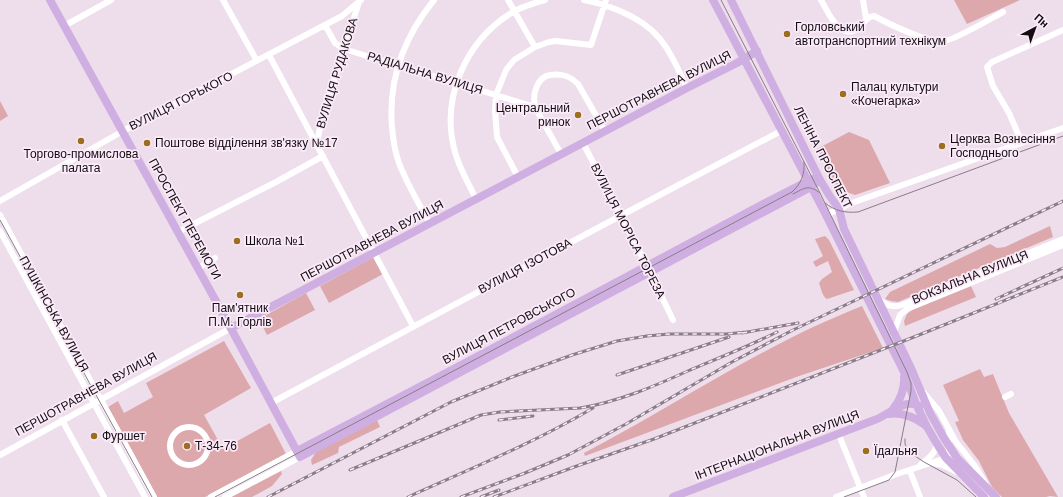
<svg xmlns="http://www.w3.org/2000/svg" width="1063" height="497" viewBox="0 0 1063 497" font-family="Helvetica,sans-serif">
  <rect width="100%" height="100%" fill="#eeddeb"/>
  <!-- green -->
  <path fill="#dca8ac" d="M954 0H1020L967 24Z
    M0 101 8 116 0 121Z
    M849 132 869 140 890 183 855 195 838 189 817 149Z
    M1050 226 1053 237 898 302 891 301 885 299 890 292 990 244 997 248 1005 247Z
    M825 236 829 240 854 290 827 299C822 296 821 288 819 283L822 279 832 272 828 261 816 267 813 262 823 256 815 239Z
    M374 257 383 274 329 303 320 286Z
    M971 286 976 297 905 326 904 321 907 314 913 309Z
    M306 293 315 310 267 335 259 319Z
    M862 306 883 348 799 376 585 456 584 453C661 413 733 365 811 328 828 320 845 313 862 306Z
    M224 341 251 388 204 415 223 449 270 423 286 454 205 497H157L108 407 118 401 124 413 153 397 146 383Z
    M980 369 984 377 993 374 1009 413 1058 497 1050 496 1046 497H1002L992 487 979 461 963 440 955 422 959 421 943 385Z
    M377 420 380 427 339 447 338 453 312 465 311 460 316 452Z
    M281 471 282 474 272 486 252 497H231Z"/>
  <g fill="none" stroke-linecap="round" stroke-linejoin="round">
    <!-- minor -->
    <path stroke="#fff" stroke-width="6" d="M223 0 257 61
      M508 0 535 47
      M584 0C596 2 608 6 620 11 661 28 669 50 687 88
      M821 0C829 14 841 43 860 27 865 22 866 17 874 16 887 23 927 42 940 42 952 42 990 19 1003 12
      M863 0 866 18
      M325 25 335 43 344 49 535 107
      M64 26 111 0
      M269 55 413 326
      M317 143 322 118 359 2
      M583 143 649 270 673 320
      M1022 143 1009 113 993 86 987 67 992 62 1063 30
      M561 154C555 143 549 132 543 122 541 117 537 113 536 108 531 96 537 77 550 75 562 73 570 76 578 84L605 131
      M518 177 497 137 495 110 496 95 506 70 514 60 535 47 549 42 556 41 591 45 606 0
      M476 199C469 184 459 168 455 152 440 98 466 40 513 12 523 6 534 3 545 0
      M0 201 123 131 342 16 361 0
      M0 215 154 497
      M826 215 849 204 1063 128
      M430 224C419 204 407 184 399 163 395 152 393 140 392 127 388 79 404 37 434 0
      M0 231 145 497
      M178 232 276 182 323 156
      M198 268 215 258
      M878 299C886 305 892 308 902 305L1063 239
      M894 332 900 315 907 309 1063 245
      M924 393 939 411 956 442 975 466 985 483
      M1005 397 1011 394
      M271 403 620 216 781 131
      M62 420 104 497
      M170 446a19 19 0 1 1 38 0a19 19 0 1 1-38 0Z
      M839 435 864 497
      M0 455 231 328
      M932 463 943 465 957 472
      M921 464C928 459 935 454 937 444
      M910 471 920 497
      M211 497 297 451
      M225 497 300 457
      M836 497 894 475 946 458 949 452V430"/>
    <!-- major -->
    <path stroke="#cfafe2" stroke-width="8" d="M50 0 228 323 300 457 811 187 817 182 819 178
      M713 0 826 215 904 372 916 404 927 427 937 444 946 458 984 497
      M731 0 819 178 829 195 839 209 844 229 911 368 930 413 944 438 957 458 996 497
      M231 328 687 88 737 63 757 51
      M893 409C900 401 905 388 904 377
      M889 414C903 412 914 417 925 425
      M297 451 465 363 765 203 812 179 819 178
      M673 497 877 419C891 413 905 398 920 406"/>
    <!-- tram -->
    <path stroke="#897d87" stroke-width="1" d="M721 0 820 193 907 372 911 383V391L895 472 889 480 844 497
      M793 194C805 188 808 184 820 193
      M825 203C835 211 845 213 858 212L1063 136
      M0 220 152 497
      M905 439V444L909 452 924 462 957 480 976 497
      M215 497 792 192C801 184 805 174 804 162"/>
    <defs>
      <path id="rail" d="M996 299 1063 268
        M742 333 798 323
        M617 375 729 337
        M499 420 533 416
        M350 470 481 415 500 412 580 408C618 402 655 386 690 370 719 358 749 346 777 332
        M268 497 451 402 512 377 572 355 617 341 647 336 669 334H726L747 332
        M408 497C470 469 534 443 593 408
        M461 497 525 473 568 455 626 424 732 362 791 331 1063 201
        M481 497 499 490
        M494 497 574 467 654 439 919 335 1063 277"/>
    </defs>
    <!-- rail casing -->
    <use href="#rail" stroke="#897d87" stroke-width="3"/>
    <!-- rail -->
    <use href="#rail" stroke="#fbeaf8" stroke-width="1.5" stroke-dasharray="4.5" stroke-linecap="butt"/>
  </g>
  <!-- markers -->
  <g fill="#9d6e20" stroke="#fbeaf8" stroke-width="1.5">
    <circle cx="787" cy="34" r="4"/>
    <circle cx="843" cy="94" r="4"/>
    <circle cx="578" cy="115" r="4"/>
    <circle cx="81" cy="141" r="4"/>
    <circle cx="147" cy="143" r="4"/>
    <circle cx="942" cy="146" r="4"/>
    <circle cx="237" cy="241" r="4"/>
    <circle cx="240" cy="295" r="4"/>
    <circle cx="94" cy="436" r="4"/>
    <circle cx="187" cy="446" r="4"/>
    <circle cx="866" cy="451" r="4"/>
  </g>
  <g text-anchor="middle" stroke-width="3.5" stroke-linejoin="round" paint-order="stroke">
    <!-- poi labels -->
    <g font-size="12" fill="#130d12" stroke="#fbeaf8" text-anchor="start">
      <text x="795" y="31">Горловський<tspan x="795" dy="14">автотранспортний технікум</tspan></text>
      <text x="851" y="91">Палац культури<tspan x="851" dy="14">«Кочегарка»</tspan></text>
      <text x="570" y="112" text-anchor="end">Центральний<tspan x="570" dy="14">ринок</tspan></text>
      <text x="950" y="143">Церква Вознесіння<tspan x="950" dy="14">Господнього</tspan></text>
      <text x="155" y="147">Поштове відділення зв'язку №17</text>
      <text x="81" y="158" text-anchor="middle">Торгово-промислова<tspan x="81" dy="14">палата</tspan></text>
      <text x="245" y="245">Школа №1</text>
      <text x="240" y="312" text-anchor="middle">Пам'ятник<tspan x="240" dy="14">П.М. Горлів</tspan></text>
      <text x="102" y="440">Фуршет</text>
      <text x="195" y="450">Т-34-76</text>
      <text x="874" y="455">Їдальня</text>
    </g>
    <!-- street labels -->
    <g font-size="12" fill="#130d12" stroke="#fbeaf8">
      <text transform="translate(337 73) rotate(-73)" y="4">ВУЛИЦЯ РУДАКОВА</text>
      <text transform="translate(425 73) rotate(17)" y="4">РАДІАЛЬНА ВУЛИЦЯ</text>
      <text transform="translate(659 90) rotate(-27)" y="4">ПЕРШОТРАВНЕВА ВУЛИЦЯ</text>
      <text transform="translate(181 101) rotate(-27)" y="4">ВУЛИЦЯ ГОРЬКОГО</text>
      <text transform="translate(823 157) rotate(63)" y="4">ЛЕНІНА ПРОСПЕКТ</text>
      <text transform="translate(185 219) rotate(61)" y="4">ПРОСПЕКТ ПЕРЕМОГИ</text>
      <text transform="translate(628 231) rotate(63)" y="4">ВУЛИЦЯ МОРІСА ТОРЕЗА</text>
      <text transform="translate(372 241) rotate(-28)" y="4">ПЕРШОТРАВНЕВА ВУЛИЦЯ</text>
      <text transform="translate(525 266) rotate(-28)" y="4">ВУЛИЦЯ ІЗОТОВА</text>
      <text transform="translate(970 277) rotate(-22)" y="4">ВОКЗАЛЬНА ВУЛИЦЯ</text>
      <text transform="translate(54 314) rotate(61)" y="4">ПУШКІНСЬКА ВУЛИЦЯ</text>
      <text transform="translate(509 326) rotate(-28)" y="4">ВУЛИЦЯ ПЕТРОВСЬКОГО</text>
      <text transform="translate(86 394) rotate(-29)" y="4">ПЕРШОТРАВНЕВА ВУЛИЦЯ</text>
      <text transform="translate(777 445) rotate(-21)" y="4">ІНТЕРНАЦІОНАЛЬНА ВУЛИЦЯ</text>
    </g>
  </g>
  <!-- north arrow -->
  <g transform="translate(1035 28) rotate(41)" stroke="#fbeaf8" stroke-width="3" paint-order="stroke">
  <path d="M0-3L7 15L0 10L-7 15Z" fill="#130d12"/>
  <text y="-6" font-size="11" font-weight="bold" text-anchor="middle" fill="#130d12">Пн</text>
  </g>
</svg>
